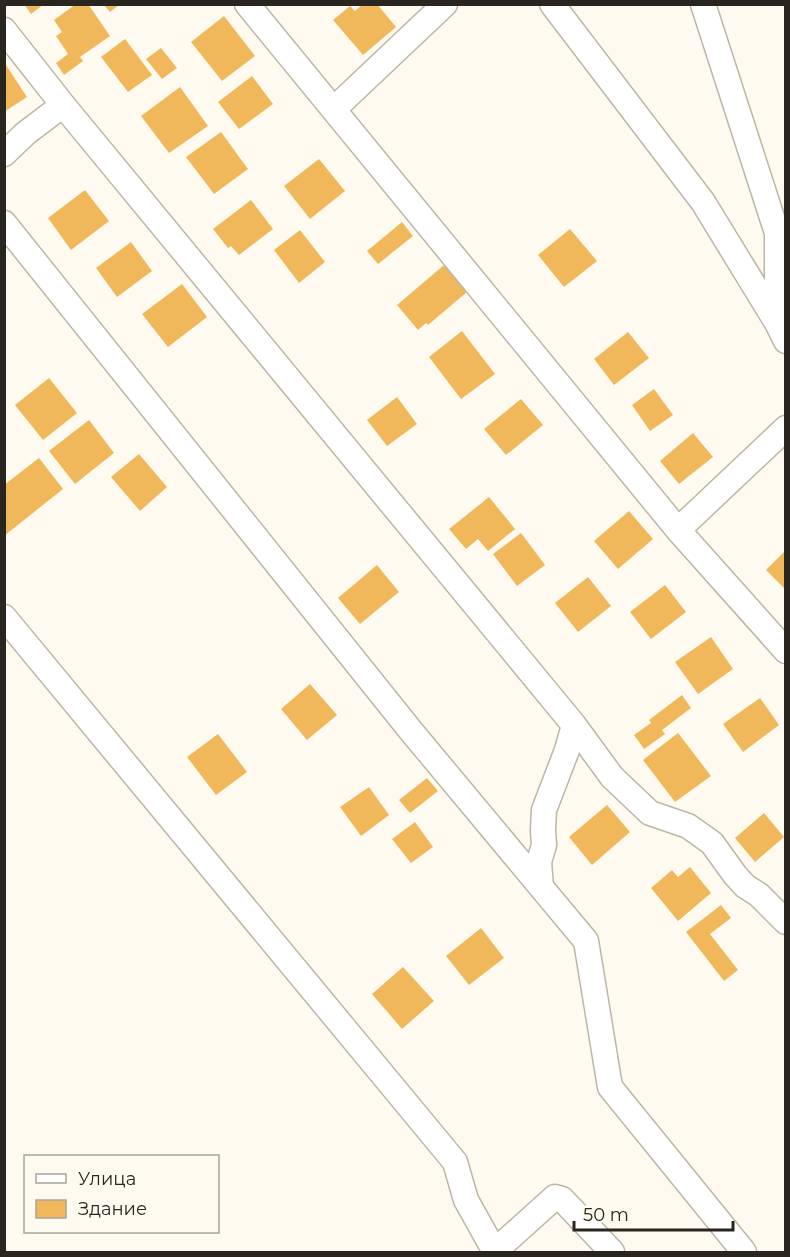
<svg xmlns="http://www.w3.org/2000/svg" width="790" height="1257" viewBox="0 0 790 1257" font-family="Montserrat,sans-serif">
  <rect width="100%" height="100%" fill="#fefaef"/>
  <!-- building -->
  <path fill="#f1b85b" d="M24 4H44L31 14Z
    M76 4H88L110 36 80 57 83 61 64 75 56 63 68 54 56 36 62 32 54 20Z
    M363 4H377L396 27 363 55 333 20 350 6 355 11Z
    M104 5H119L110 12Z
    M224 16 255 56 222 81 191 42Z
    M125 39 152 75 128 92 101 57Z
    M161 48 177 68 162 79 146 59Z
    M4 62 27 97 4 112Z
    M252 76 273 104 239 129 218 102Z
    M180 87 208 126 169 153 141 116Z
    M221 132 248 169 214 194 186 157Z
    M319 159 345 191 310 219 284 186Z
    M85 190 109 221 71 250 48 218Z
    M251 200 273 229 239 255 231 246 228 248 213 229Z
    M402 222 413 236 378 264 367 251Z
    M570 229 597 261 564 287 538 255Z
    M300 230 325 262 299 283 274 250Z
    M131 242 152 271 117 297 96 268Z
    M444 265 467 292 428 325 426 323 418 330 397 305Z
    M182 284 207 317 168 347 142 314Z
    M462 331 495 374 461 399 429 357Z
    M628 332 649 358 614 385 594 359Z
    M49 378 77 413 43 440 15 405Z
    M654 389 673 415 650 431 632 405Z
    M397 397 417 424 387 446 367 420Z
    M521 399 543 425 506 455 484 429Z
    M89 420 114 453 75 484 49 451Z
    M693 433 713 457 679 484 660 461Z
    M139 454 167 487 140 511 111 477Z
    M39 458 63 489 4 536V485Z
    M489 497 515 529 488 551 478 539 466 549 449 529Z
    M629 511 653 539 618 569 594 541Z
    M521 533 545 565 517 586 493 554Z
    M786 550V590L766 570Z
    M377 565 399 592 360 624 338 598Z
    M588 577 611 606 578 632 555 603Z
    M665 585 686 612 651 639 630 612Z
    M711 637 733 669 698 694 675 662Z
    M310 684 337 715 307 740 281 709Z
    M682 695 691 708 662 730 665 734 644 749 634 735 651 723 649 720Z
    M760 698 779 725 743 752 723 724Z
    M678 733 711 776 675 802 643 760Z
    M218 734 247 772 216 795 187 757Z
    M427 778 438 791 410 813 399 800Z
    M369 787 389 815 361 836 340 807Z
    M607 805 630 832 592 865 569 837Z
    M764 813 784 837 755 862 735 838Z
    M415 822 433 847 411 863 392 839Z
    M690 867 711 893 678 921 651 888 672 870 678 877Z
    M721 905 731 918 710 934 738 970 724 981 686 932Z
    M481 928 504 958 469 985 446 956Z
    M403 967 434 1001 402 1029 372 994Z"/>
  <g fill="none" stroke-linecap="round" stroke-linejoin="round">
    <defs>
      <path id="street" d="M247 4 678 530 786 651
        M552 4 703 202 777 323 786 341
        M703 4 777 233V323
        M4 30 63 105 574 725 567 750 544 810 543 830 544 845 539 862 541 887
        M334 109 445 4
        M4 154 26 133 63 105
        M4 223 411 731 586 941 610 1087 744 1252
        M678 530 786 428
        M4 617 455 1162 466 1200 490 1243 496 1252
        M574 725 612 777 650 813 688 826 712 843 735 875 745 886 759 895 786 922
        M495 1251 555 1197 562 1199 612 1252"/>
    </defs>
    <!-- street casing -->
    <use href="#street" stroke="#bcb6a5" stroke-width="27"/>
    <!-- street -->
    <use href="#street" stroke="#fff" stroke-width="24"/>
  </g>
  <!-- border -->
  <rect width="790" height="1257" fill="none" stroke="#28261f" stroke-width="12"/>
  <!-- legend -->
  <rect x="24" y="1155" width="195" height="78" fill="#fefaef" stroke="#a8a59c" stroke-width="1.5"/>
  <rect x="36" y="1174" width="30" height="9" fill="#ffffff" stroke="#a8a59c" stroke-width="1.5"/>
  <text x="78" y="1185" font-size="18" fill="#28261f">Улица</text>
  <rect x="36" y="1200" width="30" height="18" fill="#f1b85b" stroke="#a8a59c" stroke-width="1.5"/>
  <text x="78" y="1215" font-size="18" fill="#28261f">Здание</text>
  <!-- scale -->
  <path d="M574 1221v9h159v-9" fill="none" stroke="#28261f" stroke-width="3"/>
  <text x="583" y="1221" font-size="18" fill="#28261f" stroke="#fefaef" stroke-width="4.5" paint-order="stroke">50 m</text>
</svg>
